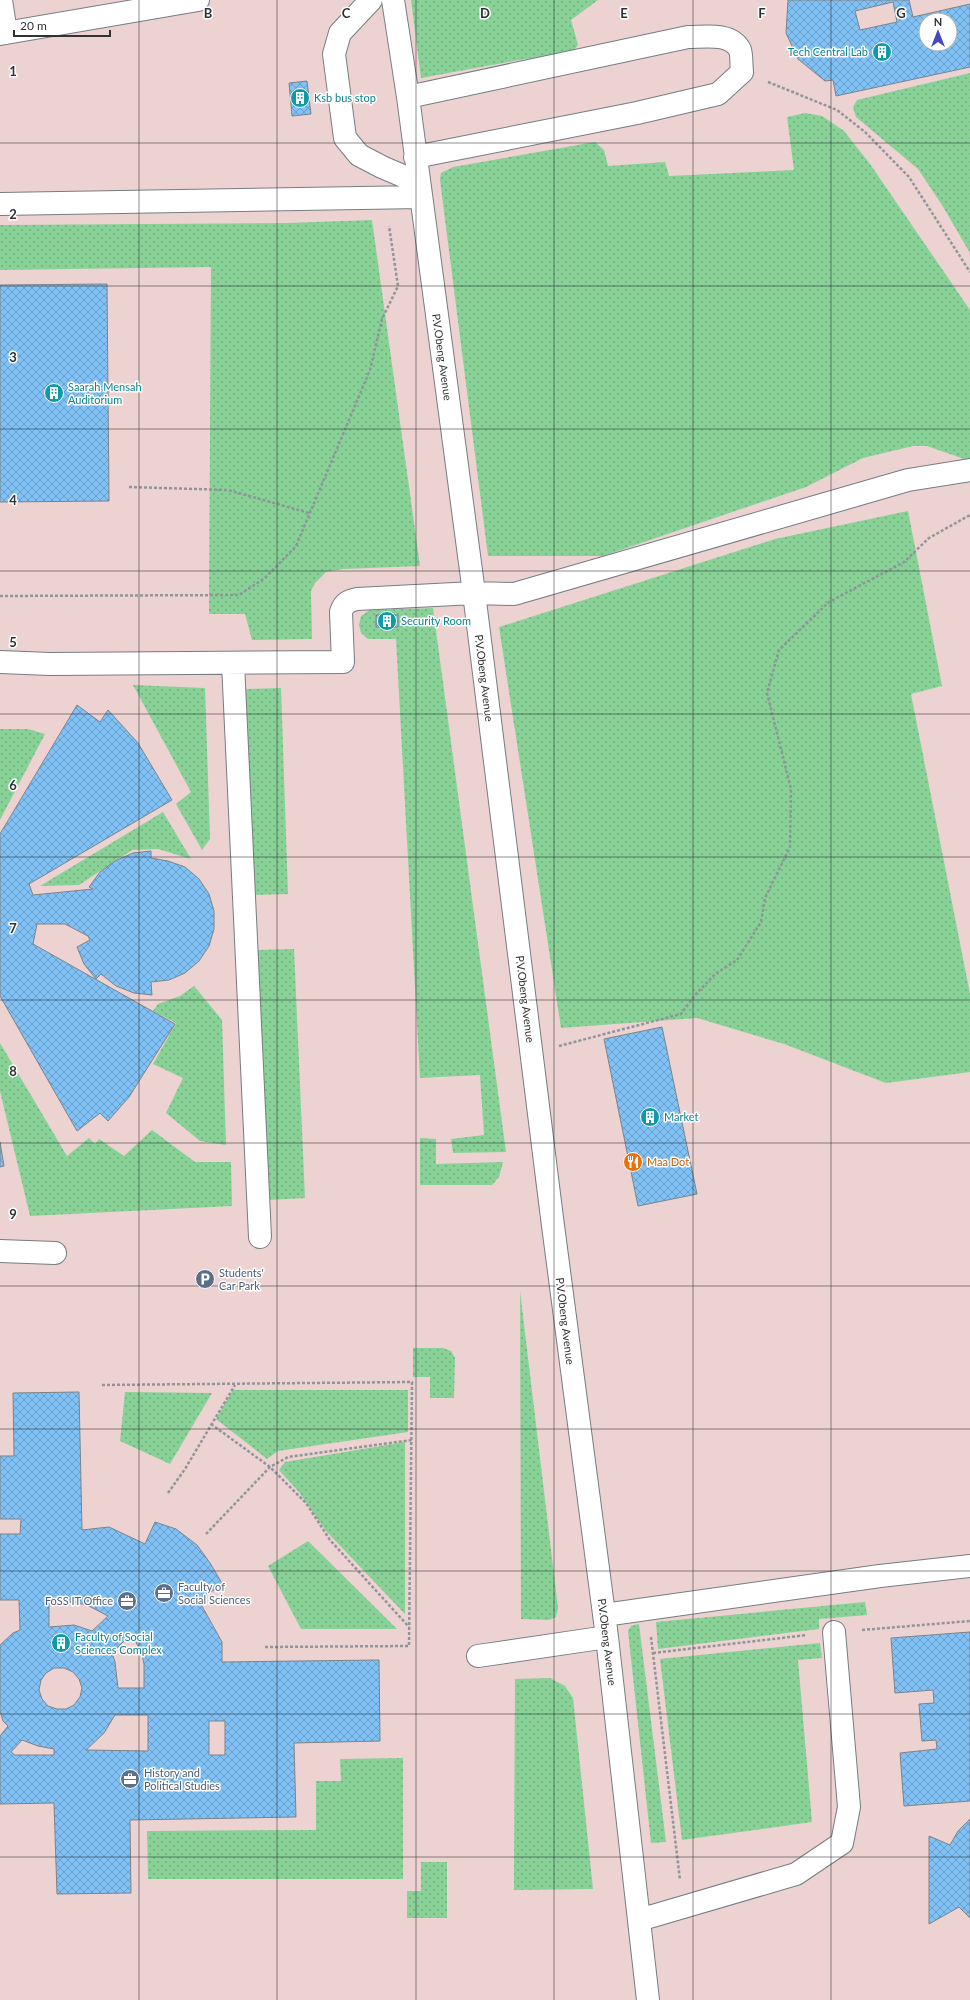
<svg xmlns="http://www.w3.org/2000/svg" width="970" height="2000" viewBox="0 0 970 2000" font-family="Lato,sans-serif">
  <defs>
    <pattern id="grass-dots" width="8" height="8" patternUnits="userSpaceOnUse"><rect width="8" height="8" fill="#88d298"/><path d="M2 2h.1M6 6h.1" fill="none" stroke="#70ab7d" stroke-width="1.8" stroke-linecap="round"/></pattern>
    <pattern id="building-cross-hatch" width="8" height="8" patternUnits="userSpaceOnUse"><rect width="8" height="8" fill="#81c2f6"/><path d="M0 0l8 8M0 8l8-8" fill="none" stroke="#6a9ec8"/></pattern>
  </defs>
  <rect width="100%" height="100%" fill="#dee4ea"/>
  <!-- education -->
  <path fill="#edd2d2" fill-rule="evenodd" d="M0 0H970V2000H0ZM926 20H950V44H926Z"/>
  <!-- grass -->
  <path fill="url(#grass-dots)" d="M411 0H598L571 20 578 45 571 54 525 59 421 78Z
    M970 73V253L942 205 918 169 856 117 853 107 857 100Z
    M805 113 822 116 844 131 870 164 970 310V461L927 446H913L863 458 806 487 603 556H488L440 180 441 173 453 167 595 142 604 150 608 166 665 162 669 176 794 170 787 117Z
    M372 220 420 566 343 569 326 572 315 583 311 591 312 639 252 640 245 614H209L211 267 0 270V225L287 223Z
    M908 511 942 686 911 694 970 994V1072L886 1083 784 1044 697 1018 561 1028 499 627 775 539Z
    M433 608 506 1152 453 1153 451 1139 484 1135 480 1075 420 1078 396 639H368L361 633 359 625 361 616 370 610Z
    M133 685 205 688 210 839 202 850 176 804 191 792Z
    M281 688 288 894 253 895 246 689Z
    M0 729H28L45 734 0 820Z
    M163 812 191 859 158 849 132 850 79 885 40 886Z
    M294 949 305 1198 268 1200 257 950Z
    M194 986 222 1020 226 1145 200 1141 166 1113 183 1078 153 1064 176 1023 153 1011 158 1004 180 996Z
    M0 1043 67 1156 89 1138 95 1144 99 1139 124 1156 152 1130 195 1162H231L232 1206 30 1216 0 1091Z
    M420 1138 436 1139V1164L503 1162 499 1177 492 1185H420Z
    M520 1291 558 1608 556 1617 549 1620 521 1619Z
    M413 1348H443L451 1351 455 1358 454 1398H430V1377H413Z
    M233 1390H408V1432L278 1451 267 1459 216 1419Z
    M125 1392 212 1393 170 1464 120 1441Z
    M405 1442V1614L326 1531 299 1492 279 1470 285 1462Z
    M308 1541 397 1629H301L268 1566Z
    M865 1602 867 1615 819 1619V1629L658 1649 656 1622Z
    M639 1624 666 1842 651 1843 628 1631 631 1626Z
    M820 1643 822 1658 798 1660 812 1822 682 1840 660 1659Z
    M550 1678 565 1686 573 1698 593 1889 514 1890 515 1679Z
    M403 1758V1879H148L147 1831 316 1830V1781H341L340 1759Z
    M421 1862H447V1918H407V1891H421Z"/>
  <!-- building -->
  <path fill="url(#building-cross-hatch)" stroke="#7d8387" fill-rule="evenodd" d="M788 0H909L913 17 970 4V67L836 96 833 80 825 81 798 59 786 33ZM893 2 897 22 860 30 855 11ZM926 20H950V44H926Z
    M307 81 311 114 292 116 289 83Z
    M107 284 109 501 0 502V285Z
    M376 615H398V627H376Z
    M77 705 100 722 108 710 138 743 172 800 29 884 33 895 93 889 89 887 100 872 115 861 133 853 151 851V858L168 861 185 867 199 879 209 894 214 911V929L209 946 199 961 185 973 169 980 151 982 152 995 134 993 116 986 101 974 96 979 84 964 77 947 90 940 88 936 65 924H37L33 944 175 1024 129 1097 108 1121 100 1113 77 1131 0 996V834Z
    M662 1027 697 1194 638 1206 604 1039Z
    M0 1142 4 1166 0 1167Z
    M79 1392 82 1530 109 1527 145 1544 155 1522 176 1529 197 1545 210 1563 223 1585 198 1599 222 1642V1662L379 1660 380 1741 294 1743 296 1817 130 1820 131 1893 57 1894 54 1803 0 1804V1736L8 1726 3 1721 0 1711V1645L13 1633 20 1630 19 1600H0V1534H20L21 1519H0V1456H14L13 1393ZM72 1602 87 1605 108 1616 92 1631 74 1625 49 1627V1603ZM131 1634 141 1651 144 1664V1688H118L115 1662 112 1653ZM54 1668H64L73 1672 79 1679 82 1688 80 1697 74 1705 66 1709H57L48 1706 42 1699 39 1690 41 1680 46 1673ZM115 1715H148V1751L86 1750 104 1733ZM209 1721H225V1755H209ZM22 1740 38 1746 54 1749V1755H15L11 1752Z
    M970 1632V1801L904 1806 900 1753 937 1749 936 1740 922 1741 919 1704 934 1703 933 1690 895 1693 891 1638Z
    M970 1819V1918L959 1907 929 1924V1836L950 1845 958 1831Z"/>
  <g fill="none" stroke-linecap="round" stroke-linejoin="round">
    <defs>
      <path id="minor" d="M1 0 6 33
        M371 0 340 33 334 54 345 138 359 155 382 167 419 183
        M393 0 408 97 474 593 552 1218 607 1637 648 2000
        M0 34 198 0
        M408 97 688 37C705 37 731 32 740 50 742 56 741 65 742 72L718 94 637 113 415 157
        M0 204 421 197
        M0 662 50 664 343 662 341 612C344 603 348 601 357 599L474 593 514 594 908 480 970 470
        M233 663 260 1237
        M0 1251 55 1253
        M604 1615 880 1576 970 1566
        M478 1656 607 1637
        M639 1920 796 1874 842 1843 849 1807 834 1632"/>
    </defs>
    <!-- minor casing -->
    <use href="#minor" stroke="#777c81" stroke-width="24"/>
    <!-- path -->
    <path stroke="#919599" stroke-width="2.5" stroke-dasharray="3 2" stroke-linecap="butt" d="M768 82 837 110 865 132 909 177 970 272
      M129 487 228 490 309 513
      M0 596 239 595 265 578 296 546 370 370 382 319 398 286 389 226
      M559 1046 681 1014 695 995 715 974 737 960 761 922 765 898 790 847 791 789 767 693 779 650 829 602 904 562 929 538 970 515
      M102 1385 412 1382 409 1646 265 1647
      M211 1424 270 1467 306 1503 330 1540 409 1627
      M168 1493 185 1469 235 1385
      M206 1534 270 1467 288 1457 412 1440
      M862 1630 970 1621
      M651 1637 680 1880
      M653 1653 807 1635"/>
    <!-- minor -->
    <use href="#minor" stroke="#fff" stroke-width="22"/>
  </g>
  <!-- grid -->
  <path fill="none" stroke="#2f3133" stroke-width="1" stroke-opacity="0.55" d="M139 0V2000M277 0V2000M416 0V2000M554 0V2000M693 0V2000M831 0V2000M0 143H970M0 286H970M0 429H970M0 571H970M0 714H970M0 857H970M0 1000H970M0 1143H970M0 1286H970M0 1429H970M0 1571H970M0 1714H970M0 1857H970"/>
  <!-- icons -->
  <defs>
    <symbol id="building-disc" viewBox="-11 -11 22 22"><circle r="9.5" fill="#0f9aa8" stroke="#fff"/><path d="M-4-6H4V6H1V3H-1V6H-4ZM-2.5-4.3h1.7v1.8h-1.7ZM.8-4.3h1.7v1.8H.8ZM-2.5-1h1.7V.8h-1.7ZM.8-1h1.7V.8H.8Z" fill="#fff"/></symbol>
    <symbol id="restaurant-disc" viewBox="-11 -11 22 22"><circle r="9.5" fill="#e8710a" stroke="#fff"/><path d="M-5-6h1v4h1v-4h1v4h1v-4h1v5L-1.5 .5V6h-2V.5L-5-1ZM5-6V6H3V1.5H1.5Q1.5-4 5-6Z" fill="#fff"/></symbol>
    <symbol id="parking-disc" viewBox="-11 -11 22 22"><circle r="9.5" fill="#5c6f8a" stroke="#fff"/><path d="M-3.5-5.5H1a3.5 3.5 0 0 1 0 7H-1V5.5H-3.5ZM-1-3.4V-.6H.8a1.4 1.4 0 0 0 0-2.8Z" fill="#fff"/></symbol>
    <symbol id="office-disc" viewBox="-11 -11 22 22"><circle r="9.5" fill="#5c6f8a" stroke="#fff"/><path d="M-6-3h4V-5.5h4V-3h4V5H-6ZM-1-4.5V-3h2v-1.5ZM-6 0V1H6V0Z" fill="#fff"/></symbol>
  </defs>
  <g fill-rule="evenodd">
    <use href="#building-disc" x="871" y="41" width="22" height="22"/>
    <use href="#building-disc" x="289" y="87" width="22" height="22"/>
    <use href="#building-disc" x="43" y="382" width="22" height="22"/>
    <use href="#building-disc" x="376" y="610" width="22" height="22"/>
    <use href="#building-disc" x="639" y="1106" width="22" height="22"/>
    <use href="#restaurant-disc" x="622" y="1151" width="22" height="22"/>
    <use href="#parking-disc" x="194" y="1268" width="22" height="22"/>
    <use href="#office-disc" x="153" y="1582" width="22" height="22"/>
    <use href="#office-disc" x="116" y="1590" width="22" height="22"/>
    <use href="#building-disc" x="50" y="1632" width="22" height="22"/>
    <use href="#office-disc" x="119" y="1768" width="22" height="22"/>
  </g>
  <g text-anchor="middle" stroke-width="3" stroke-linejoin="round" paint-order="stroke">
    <!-- culture labels -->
    <g font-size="11" fill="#0d838f" stroke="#fff" text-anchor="start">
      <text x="868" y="56" text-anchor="end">Tech Central Lab</text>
      <text x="314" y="102">Ksb bus stop</text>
      <text x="68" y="391">Saarah Mensah<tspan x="68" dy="13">Auditorium</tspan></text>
      <text x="401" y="625">Security Room</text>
      <text x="664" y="1121">Market</text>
      <text x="75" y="1641">Faculty of Social<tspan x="75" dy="13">Sciences Complex</tspan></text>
    </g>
    <!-- street labels -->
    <g font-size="11" fill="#2f3133" stroke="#fff">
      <text transform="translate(442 357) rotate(82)" y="4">P.V.Obeng Avenue</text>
      <text transform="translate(484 678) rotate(83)" y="4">P.V.Obeng Avenue</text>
      <text transform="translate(525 999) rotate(83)" y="4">P.V.Obeng Avenue</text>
      <text transform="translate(565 1321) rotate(83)" y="4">P.V.Obeng Avenue</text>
      <text transform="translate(607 1642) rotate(83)" y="4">P.V.Obeng Avenue</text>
    </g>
    <!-- food labels -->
    <g font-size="11" fill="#c56008" stroke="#fff" text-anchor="start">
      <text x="647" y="1166">Maa Dot</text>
    </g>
    <!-- service labels -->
    <g font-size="11" fill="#4e5e75" stroke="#fff" text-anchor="start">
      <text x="219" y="1277">Students'<tspan x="219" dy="13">Car Park</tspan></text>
      <text x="178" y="1591">Faculty of<tspan x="178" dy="13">Social Sciences</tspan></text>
      <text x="113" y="1605" text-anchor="end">FoSS IT Office</text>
      <text x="144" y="1777">History and<tspan x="144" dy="13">Political Studies</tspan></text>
    </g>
  </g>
  <g font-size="13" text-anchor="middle" font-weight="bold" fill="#2f3133" stroke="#fff" stroke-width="3" stroke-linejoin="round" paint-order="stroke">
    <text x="208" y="18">B</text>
    <text x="346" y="18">C</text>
    <text x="485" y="18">D</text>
    <text x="624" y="18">E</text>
    <text x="762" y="18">F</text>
    <text x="901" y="18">G</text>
    <text x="13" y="76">1</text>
    <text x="13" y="219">2</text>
    <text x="13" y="362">3</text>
    <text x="13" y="505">4</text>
    <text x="13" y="647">5</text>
    <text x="13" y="790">6</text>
    <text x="13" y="933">7</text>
    <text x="13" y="1076">8</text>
    <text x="13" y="1219">9</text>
  </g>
  <!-- north arrow -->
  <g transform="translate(938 32)"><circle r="19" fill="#ffffff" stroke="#acadad"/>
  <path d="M0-3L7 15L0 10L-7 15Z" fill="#4549be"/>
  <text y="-6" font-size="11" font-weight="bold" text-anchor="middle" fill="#2f3133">N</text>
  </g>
  <!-- scale -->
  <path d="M14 30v6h96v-6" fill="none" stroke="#2f3133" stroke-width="2"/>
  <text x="20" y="30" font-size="12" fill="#2f3133" stroke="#ffffff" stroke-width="3" paint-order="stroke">20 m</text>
</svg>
